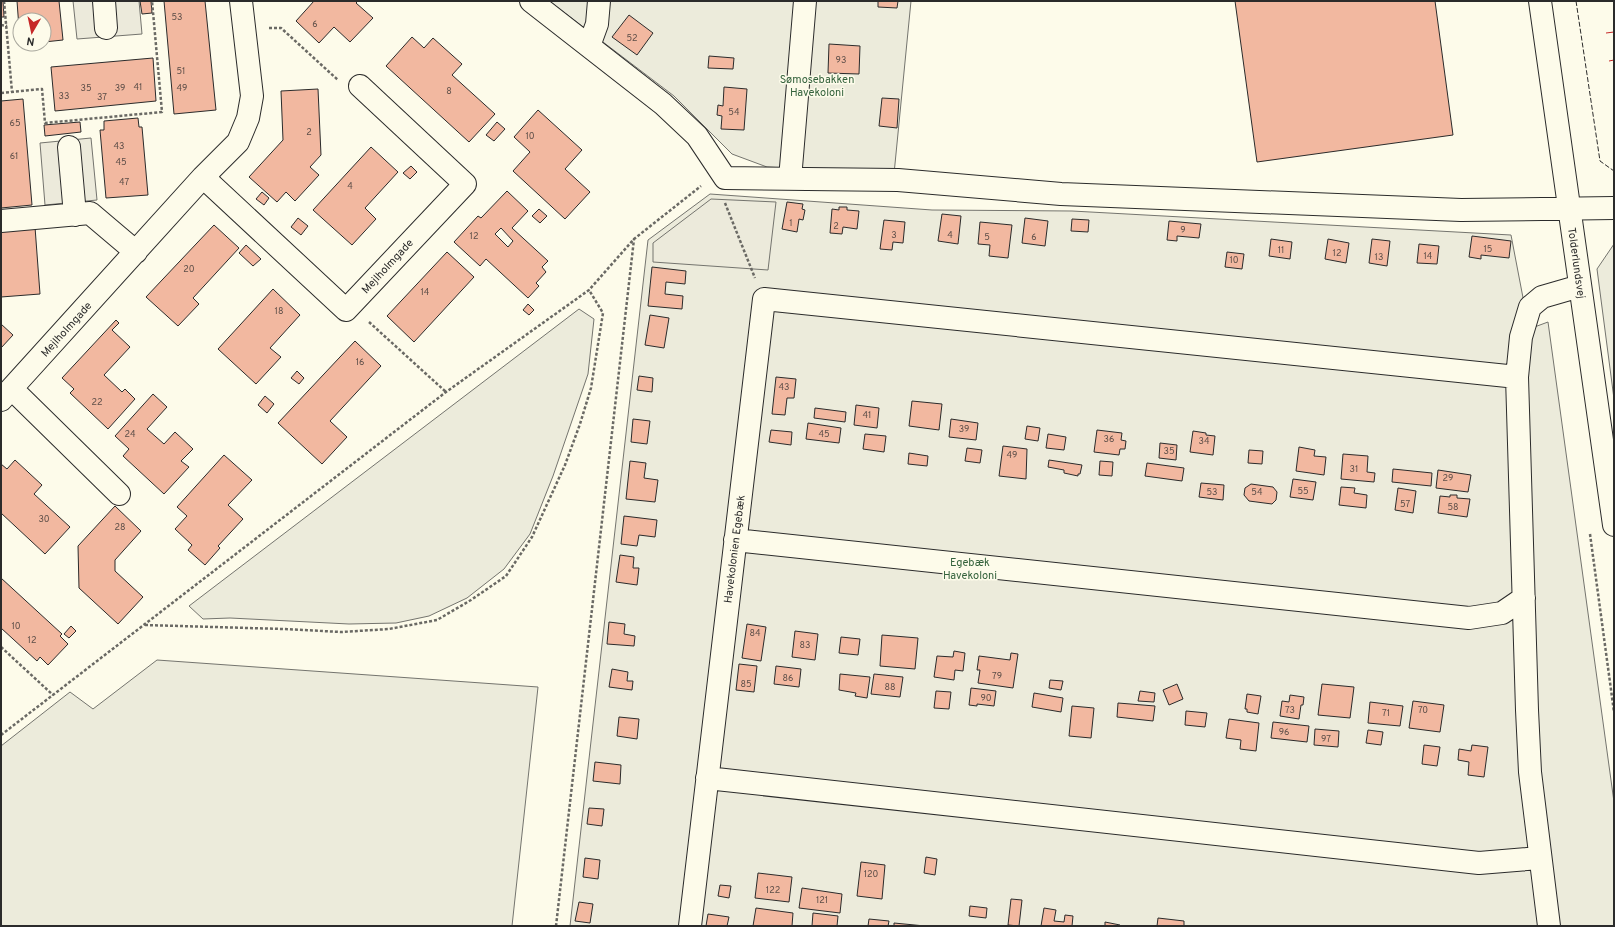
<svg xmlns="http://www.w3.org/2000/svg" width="1615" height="927" viewBox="0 0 1615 927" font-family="Overpass,sans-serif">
  <rect width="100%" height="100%" fill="#fdfbea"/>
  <!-- green -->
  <path fill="#ecebdb" stroke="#74746e" d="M549 1H911L894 174 767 167 732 154 674 96Z
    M710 194 932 210 1072 211 1511 235 1529 329 1548 322 1614 802V926H570L648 240Z
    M1614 244V399L1597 269Z
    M579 309 594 319 588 374 553 476 530 534 504 569 467 598 429 616 396 623 349 624 230 618 203 619 189 606Z
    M157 660 538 687 512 926H1V746L70 692 93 709Z"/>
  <!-- parking -->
  <path fill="#eceadb" stroke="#74746e" d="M73 1H139L142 34 77 39Z
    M91 138 97 200 45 205 40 143Z
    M711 199 776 202 768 270 653 262V243Z"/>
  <!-- building -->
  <path fill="#f2b8a0" stroke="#2b2b2b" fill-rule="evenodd" d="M3 1 4 17H1V2Z
    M17 1H59L63 40 44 42V20H20V42Z
    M140 1H151L152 13 142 14Z
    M164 1H205L216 110 174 114Z
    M314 1H358L356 3 373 18 350 42 334 27 319 43 296 21Z
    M878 1H898L897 8 878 7Z
    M1235 1H1435L1453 135 1257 162Z
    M629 15 653 33 637 55 612 37Z
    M412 37 424 48 433 38 462 64 452 75 495 114 469 142 386 66Z
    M829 44 860 46 859 74 828 73Z
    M709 56 734 58 733 69 708 68Z
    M153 58 156 101 55 111 51 67Z
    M724 87 747 89 744 130 721 129 722 116 717 115 718 105 723 106Z
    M318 89 321 155 310 167 319 175 295 201 286 192 277 202 249 177 283 140 281 91Z
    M882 98 899 99 897 128 879 126Z
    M23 99 32 205 1 208V101Z
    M538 110 582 150 565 169 590 192 565 219 513 171 530 152 514 137Z
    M138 118 139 127H142L148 195 106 198 100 130H104V121Z
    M80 122 81 132 45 136 44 125Z
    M497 122 505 129 494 141 486 135Z
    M371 147 398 172 365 208 376 219 352 245 313 210Z
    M411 166 417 172 410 179 403 173Z
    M507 191 528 211 512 228 548 261 542 267 546 272 536 283 539 286 528 298 486 259 480 266 454 242 478 216 481 218ZM501 228 513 241 508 247 495 234Z
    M262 192 269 198 264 205 256 199Z
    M787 202 803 204 802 209 805 210 803 220 799 219 797 232 782 229Z
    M839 207H847V210L859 211 857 229 843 227 842 234 830 233 832 209 839 210Z
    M539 209 547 216 540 223 532 216Z
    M942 214 961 216 958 244 938 241Z
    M298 218 308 226 301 235 291 227Z
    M1025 218 1048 221 1045 246 1022 243Z
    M1072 219 1089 220 1088 232 1071 231Z
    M884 220 905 222 903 243 893 242 892 250 880 249Z
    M1169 221 1201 224 1199 238 1177 236V241L1167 240Z
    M980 222 1012 225 1008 258 989 256 990 245 978 244Z
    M214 225 239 248 193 298 199 304 178 326 146 297Z
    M35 227 40 294 1 297V230Z
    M1472 236 1511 241 1509 258 1481 255V259L1469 257Z
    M1271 239 1292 242 1290 259 1269 256Z
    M1328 239 1349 243 1346 263 1325 259Z
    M1372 239 1390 241 1387 266 1369 263Z
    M1419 244 1439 246 1437 264 1417 263Z
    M246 245 261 259 253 266 239 253Z
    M447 252 474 277 414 342 387 316Z
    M1227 252 1244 254 1242 269 1225 267Z
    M652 267 686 271 685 284 666 282 665 294 683 296 682 309 648 306Z
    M273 289 300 315 270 348 281 357 256 384 218 349Z
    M528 304 534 310 529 315 523 310Z
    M650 315 669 318 664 348 645 345Z
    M116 320 119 323 112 330 130 347 104 375 122 392 125 389 135 399 108 429 70 393 74 389 62 378Z
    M1 324 13 335 1 348Z
    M355 341 381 366 330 421 347 437 322 464 278 423Z
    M297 371 304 378 299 384 291 378Z
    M639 376 653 378 652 392 637 390Z
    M776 377 796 379 794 398H787L785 415 772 414Z
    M153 394 167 407 147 429 164 444 175 432 193 449 181 461 189 467 164 494 123 456 129 449 115 436Z
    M265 396 274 404 267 413 258 405Z
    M912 401 942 404 939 430 909 426Z
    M856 405 879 408 877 428 854 425Z
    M815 408 846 412 845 422 814 418Z
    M633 419 650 421 647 444 631 442Z
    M951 419 978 423 976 440 949 437Z
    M808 423 841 428 839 443 806 439Z
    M1027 426 1040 428 1038 441 1025 439Z
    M771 430 792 432 791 445 769 442Z
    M1097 430 1122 433 1121 440 1126 441 1125 449H1120L1119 455 1094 452Z
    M1193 431 1206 433V435L1215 436 1213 455 1190 452Z
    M865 434 886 436 884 452 863 449Z
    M1048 434 1066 437 1064 450 1046 448Z
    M1160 443 1177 445 1176 460 1159 458Z
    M1003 446 1027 449 1026 479 999 476Z
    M1299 447 1315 450 1314 456 1326 457 1324 475 1296 471Z
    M967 448 982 450 980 463 965 461Z
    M1249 450 1263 451 1262 464 1248 463Z
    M909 453 928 456 927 466 908 464Z
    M1343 454 1368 456 1367 472 1375 473 1374 482 1341 479Z
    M224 455 252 480 228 505 243 519 218 546 220 548 205 565 188 550 192 545 175 529 187 516 177 507Z
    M15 460 42 485 34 494 70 527 45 554 1 513V464L7 469Z
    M1049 460 1082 465 1080 474H1078V476L1064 473V470L1048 467Z
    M630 461 646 463 644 478 658 480 655 502 626 499Z
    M1100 461 1113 462 1112 476 1099 475Z
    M1147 463 1184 468 1182 481 1145 476Z
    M1393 469 1432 473 1431 486 1392 482Z
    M1438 470 1471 475 1468 492 1436 488Z
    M1293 479 1316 482 1313 500 1290 497Z
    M1201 483 1224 485 1223 500 1199 497Z
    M1251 484 1273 487 1277 492 1276 500 1272 504 1249 501 1244 495 1245 488Z
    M1341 487 1355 488 1354 493 1367 495 1366 508 1339 505Z
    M1398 488 1416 491 1413 513 1395 510Z
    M1450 495H1457V498L1470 499 1467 517 1438 513 1440 496 1450 497Z
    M115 506 141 531 115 560V571L143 597 118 624 79 588 78 546Z
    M624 516 657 520 655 537 639 535 637 546 621 544Z
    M620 555 634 557 633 568H639L637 585 616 582Z
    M1 578 62 634 60 636 68 644 48 665 40 657 37 661 1 628Z
    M609 622 625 624 624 634 635 636 634 646 607 644Z
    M747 624 766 627 761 661 742 658Z
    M71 626 76 631 69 638 64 634Z
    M795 631 818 634 815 660 792 657Z
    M882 635 918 638 915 669 880 666Z
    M841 637 860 639 858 655 839 653Z
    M954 651 965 653 963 671 955 670 954 680 934 677 937 656 953 657Z
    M1011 653 1018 654 1013 688 978 683 980 670H977L979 656 1010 660Z
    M739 664 757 666 754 692 736 690Z
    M776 666 801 669 799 687 774 684Z
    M612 669 628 672 627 681H633L632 690 609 687Z
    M840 674 870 677 867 698 855 696 856 693 839 690Z
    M874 674 903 677 900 697 871 694Z
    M1050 680 1063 681 1061 690 1049 688Z
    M1177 684 1183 699 1169 705 1163 690Z
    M1322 684 1354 687 1350 718 1318 715Z
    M971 688 996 691 994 706 977 704V706L969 705Z
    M936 691 951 692 949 709 934 708Z
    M1140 691 1155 693 1154 702 1138 701Z
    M1034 693 1063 698 1061 712 1032 707Z
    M1247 694 1261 696 1258 714 1247 712V709H1245Z
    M1290 695 1304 697 1303 705H1301L1299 719 1280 716 1282 701 1289 702Z
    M1413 701 1444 705 1440 732 1409 728Z
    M1370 702 1403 706 1400 726 1368 723Z
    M1118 703 1155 706 1153 721 1117 717Z
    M1072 706 1094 708 1091 738 1069 736Z
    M1186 711 1207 713 1205 727 1185 725Z
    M619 717 639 719 637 739 617 736Z
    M1229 719 1259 723 1256 751 1240 749 1241 740 1226 738Z
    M1273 722 1309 726 1307 742 1271 738Z
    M1315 729 1339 731 1338 747 1314 745Z
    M1368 730 1383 732 1381 745 1366 743Z
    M1424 745 1440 747 1437 766 1422 764Z
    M1472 745 1488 747 1484 777 1468 775 1469 762 1458 760 1459 749 1471 751Z
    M595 762 621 765 620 784 593 781Z
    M589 808 604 809 602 826 587 824Z
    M926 857 937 859 935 875 924 873Z
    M585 858 600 860 598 879 583 877Z
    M861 862 885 865 882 899 857 896Z
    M758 873 792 877 789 902 755 898Z
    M720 885 731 886 729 898 718 896Z
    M802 888 842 894 840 913 799 908Z
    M1011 899 1022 900 1019 926 1008 925Z
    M579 902 593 904 590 923 575 921Z
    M970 906 987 908 986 918 969 916Z
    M756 908 793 913 792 926H753Z
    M1044 908 1056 910 1054 921 1064 922 1065 915 1073 916 1072 926H1041Z
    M813 913 838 916 837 926H812Z
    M708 914 729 917 727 926H706Z
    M1158 918 1184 921V926H1157Z
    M869 919 889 921 888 926H868Z
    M1105 922 1120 925V926H1105Z
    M894 923 925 926H894Z"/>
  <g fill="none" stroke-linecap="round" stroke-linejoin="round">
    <defs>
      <path id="minor" d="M104 1 106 28
        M531 1 663 104 697 136 725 178 898 180 1061 194 1461 210 1614 208
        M1540 1 1614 525
        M589 46 597 24 599 1
        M69 147 75 215
        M203 177 346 310 465 184 360 86
        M790 179 805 1
        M1 221 90 213 136 252
        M12 389 119 494
        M1 400 203 177 238 142 248 118 252 96 241 1
        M735 540 1469 618 1502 613 1524 598
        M707 778 1479 863 1540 858
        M690 926 764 299 1517 377
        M1549 926 1530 772 1527 710 1517 377 1521 337 1530 307 1542 297 1580 286"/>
    </defs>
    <!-- minor casing -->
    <use href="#minor" stroke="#2b2b2b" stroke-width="24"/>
    <!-- path -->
    <path stroke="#6a6964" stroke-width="2.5" stroke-dasharray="3 2" stroke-linecap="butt" d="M4 1 12 92
      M1 25 7 26
      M269 28H281L338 80
      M1 93 42 89 45 123 162 112 152 1
      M725 203 755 278
      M369 322 446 392
      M1590 534 1614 712
      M145 625 283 629 342 632 389 629 437 620 471 600 506 576 532 537 565 465 580 424 591 388 603 313 589 290
      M1 647 53 695
      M1 735 446 392 589 290 634 239 701 186
      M556 926 634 239"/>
    <!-- minor -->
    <use href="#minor" stroke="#fdfbea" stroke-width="22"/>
    <!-- fence -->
    <path stroke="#2b2b2b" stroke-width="1" stroke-dasharray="5 2" stroke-linecap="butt" d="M1576 1 1600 161 1614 171"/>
    <!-- power -->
    <path stroke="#c62828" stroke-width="1" stroke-dasharray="14 3 2 3" stroke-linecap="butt" d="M1606 33 1614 32
      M1609 61 1614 60"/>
  </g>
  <g text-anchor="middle" stroke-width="3" stroke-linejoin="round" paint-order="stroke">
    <!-- number labels -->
    <g font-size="9" fill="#5d4e48">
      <text x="177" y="20">53</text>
      <text x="315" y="27">6</text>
      <text x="632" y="41">52</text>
      <text x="841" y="63">93</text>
      <text x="181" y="74">51</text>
      <text x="138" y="90">41</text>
      <text x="86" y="91">35</text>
      <text x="120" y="91">39</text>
      <text x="182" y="91">49</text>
      <text x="449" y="94">8</text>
      <text x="64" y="99">33</text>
      <text x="102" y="100">37</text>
      <text x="734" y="115">54</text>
      <text x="15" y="126">65</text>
      <text x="309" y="135">2</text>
      <text x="530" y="139">10</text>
      <text x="119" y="149">43</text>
      <text x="14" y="159">61</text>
      <text x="121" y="165">45</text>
      <text x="124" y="185">47</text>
      <text x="350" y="189">4</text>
      <text x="791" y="226">1</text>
      <text x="836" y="229">2</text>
      <text x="1183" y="233">9</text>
      <text x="894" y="238">3</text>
      <text x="950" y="238">4</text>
      <text x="474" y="239">12</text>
      <text x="987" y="240">5</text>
      <text x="1034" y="240">6</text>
      <text x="1488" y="252">15</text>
      <text x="1281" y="253">11</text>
      <text x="1337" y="256">12</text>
      <text x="1428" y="259">14</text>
      <text x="1379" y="260">13</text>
      <text x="1234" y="263">10</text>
      <text x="189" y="272">20</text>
      <text x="425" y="295">14</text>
      <text x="279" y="314">18</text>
      <text x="360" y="365">16</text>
      <text x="784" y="390">43</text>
      <text x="97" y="405">22</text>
      <text x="867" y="418">41</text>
      <text x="964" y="432">39</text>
      <text x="130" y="437">24</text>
      <text x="824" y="437">45</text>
      <text x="1109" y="442">36</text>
      <text x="1204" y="444">34</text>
      <text x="1169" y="454">35</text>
      <text x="1012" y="458">49</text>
      <text x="1354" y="472">31</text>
      <text x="1448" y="481">29</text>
      <text x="1303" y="494">55</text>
      <text x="1212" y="495">53</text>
      <text x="1257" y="495">54</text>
      <text x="1405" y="507">57</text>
      <text x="1453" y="510">58</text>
      <text x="44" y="522">30</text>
      <text x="120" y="530">28</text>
      <text x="16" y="629">10</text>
      <text x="755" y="636">84</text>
      <text x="32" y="643">12</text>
      <text x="805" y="648">83</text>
      <text x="997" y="679">79</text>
      <text x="788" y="681">86</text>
      <text x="746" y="687">85</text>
      <text x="890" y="690">88</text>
      <text x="986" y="701">90</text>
      <text x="1290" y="713">73</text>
      <text x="1423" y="713">70</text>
      <text x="1386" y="716">71</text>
      <text x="1284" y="735">96</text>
      <text x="1326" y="742">97</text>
      <text x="871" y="877">120</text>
      <text x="773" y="893">122</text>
      <text x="822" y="903">121</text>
    </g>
    <!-- park labels -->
    <g font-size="11" fill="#34623c" stroke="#fdfbea">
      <text x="817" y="83">Sømosebakken<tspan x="817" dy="13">Havekoloni</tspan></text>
      <text x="970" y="566">Egebæk<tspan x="970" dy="13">Havekoloni</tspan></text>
    </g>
    <!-- street labels -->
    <g font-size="11" fill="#2b2b2b" stroke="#fdfbea">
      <text transform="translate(1577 263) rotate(82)" y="4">Tolderlundsvej</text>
      <text transform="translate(387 266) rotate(-47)" y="4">Mejlholmgade</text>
      <text transform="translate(66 329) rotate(-48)" y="4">Mejlholmgade</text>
      <text transform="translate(734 549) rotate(-83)" y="4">Havekolonien Egebæk</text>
    </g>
  </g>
  <!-- border -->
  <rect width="1615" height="927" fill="none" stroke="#2b2b2b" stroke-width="4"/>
  <!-- north arrow -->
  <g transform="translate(32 32) rotate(189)"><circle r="19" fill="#fdfbea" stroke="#a9a89e"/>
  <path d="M0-3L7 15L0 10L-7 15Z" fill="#c62828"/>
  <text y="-6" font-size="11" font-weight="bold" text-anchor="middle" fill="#2b2b2b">N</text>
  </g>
</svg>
